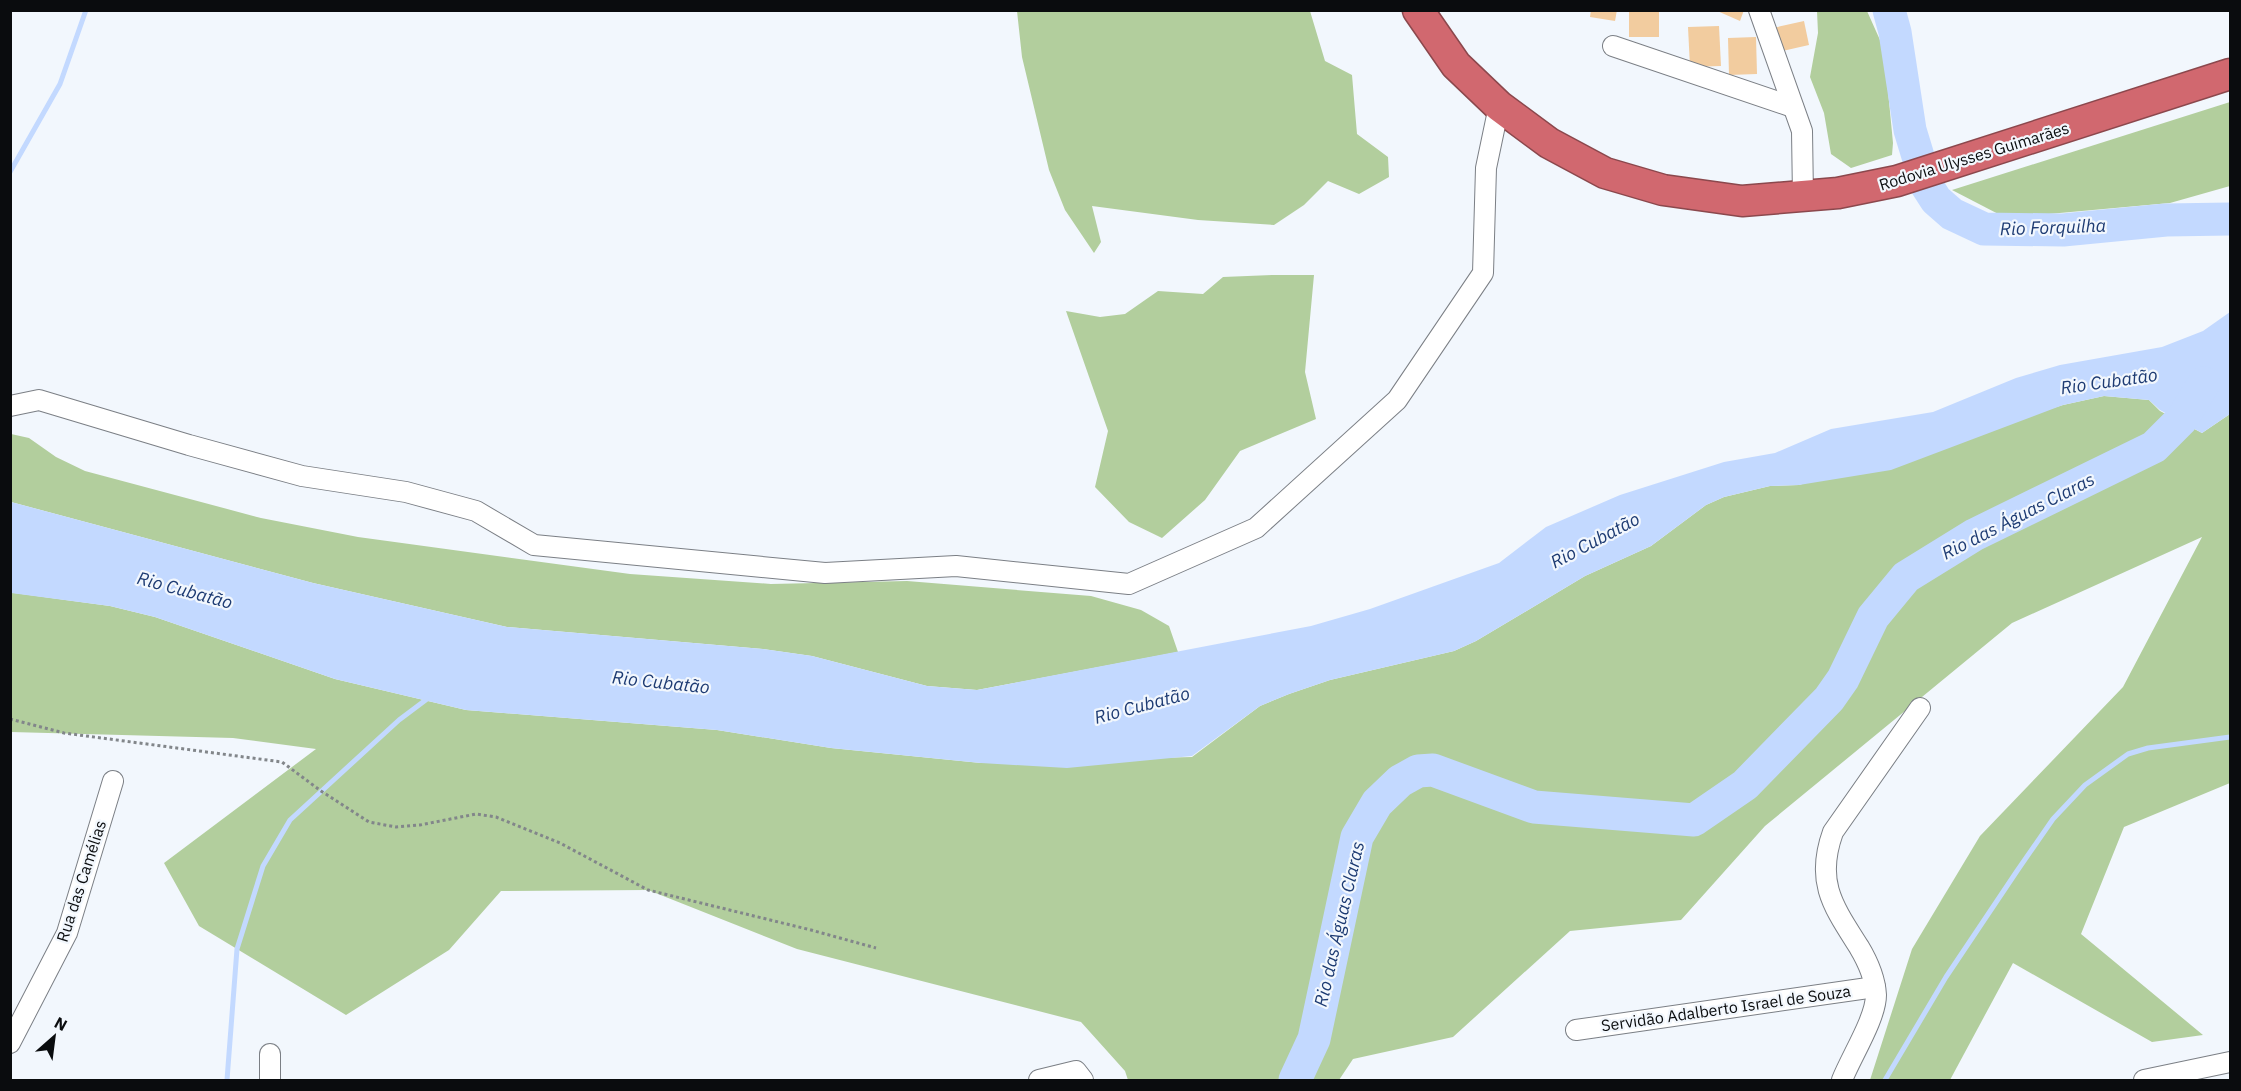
<svg xmlns="http://www.w3.org/2000/svg" width="2241" height="1091" font-family="'IBM Plex Sans',sans-serif">
<rect width="100%" height="100%" fill="#f2f7fd"/>
<g fill="#b2ce9d">
<polygon points="1017,11 1310,11 1325,61 1352,75 1357,134 1388,157 1389,177 1359,194 1328,181 1304,205 1274,225 1198,220 1092,206 1101,242 1094,253 1065,210 1049,170 1022,57"/>
<polygon points="1817,11 1867,11 1884,49 1893,143 1892,155 1851,168 1831,154 1824,113 1810,77 1818,33"/>
<polygon points="2230,102 2230,186 2170,203 2006,218 1952,190"/>
<polygon points="1273,275 1314,275 1305,372 1316,419 1240,451 1205,500 1162,538 1129,522 1095,487 1108,431 1066,311 1100,317 1125,314 1158,291 1203,294 1223,277"/>
<polygon points="2104,396 2149,400 2160,411 2202,433 2230,414 2230,783 2124,827 2081,934 2203,1035 2152,1042 2013,963 1950,1080 1870,1080 1912,949 1980,836 2123,687 2202,537 2012,623 1765,826 1681,920 1570,931 1453,1037 1353,1059 1339,1080 1128,1080 1125,1071 1081,1022 797,949 648,890 501,891 449,950 346,1015 199,926 164,863 316,749 233,738 11,732 10,593 14,593 110,606 155,617 335,679 466,710 717,730 831,748 981,763 1192,757 1260,706 1289,694 1330,680 1454,651 1476,641 1585,576 1651,546 1706,505 1724,497 1770,486 1799,485 2063,405"/>
<polygon points="11,434 29,438 56,457 85,471 261,518 358,537 630,574 771,584 907,581 1091,596 1141,610 1169,626 1178,652 977,690 927,686 812,656 763,649 507,627 313,583 11,502"/>
</g>
<polygon fill="#c3d9ff" points="2230,312 2230,414 2202,433 2160,410 2149,400 2104,396 2063,405 1891,470 1799,485 1770,486 1724,497 1706,505 1651,546 1585,576 1476,641 1454,651 1330,680 1289,694 1260,706 1192,756 1067,768 981,763 831,748 717,730 466,710 335,679 155,617 110,606 11,593 11,502 313,583 507,627 763,649 812,656 927,686 977,690 1311,626 1370,609 1499,563 1546,527 1620,495 1724,462 1775,453 1831,429 1933,412 2016,378 2060,365 2162,347 2203,331"/>
<g fill="none" stroke-linecap="round" stroke-linejoin="round">
<g stroke="#c3d9ff" stroke-width="5">
<polyline points="10,172 60,84 86,10"/>
<polyline points="227,1080 237,949 263,866 290,820 399,720 431,696"/>
<polyline points="1885,1080 1946,977 2017,871 2053,819 2085,785 2128,754 2148,748 2230,737"/>
</g>
<g stroke="#c3d9ff" stroke-width="33">
<polyline points="1889,10 1895,32 1910,130 1927,186 1936,200 1952,214 1984,229 2063,230 2166,220 2230,219"/>
<polyline points="1295,1080 1314,1039 1357,837 1377,803 1400,781 1418,771 1433,770 1534,807 1694,820 1745,785 1829,699 1843,679 1873,617 1906,577 1974,535 2154,447 2182,419 2204,383"/>
</g>
</g>
<g fill="#f2cc9f">
<polygon points="1591,10 1617,10 1615,21 1590,17"/>
<rect x="1629" y="10" width="30" height="27"/>
<polygon points="1715,10 1744,10 1740,21"/>
<polygon points="1804,21 1809,45 1778,52 1773,28"/>
<polygon points="1719,26 1721,66 1690,67 1688,27"/>
<polygon points="1756,37 1757,74 1729,75 1728,38"/>
</g>
<g fill="none" stroke-linecap="round" stroke-linejoin="round">
<g stroke="#7b7f85" stroke-width="22">
<g id="minor">
<polyline points="1759,10 1802,131 1803,197"/>
<polyline points="1613,46 1793,107"/>
<polyline points="10,406 39,400 189,445 302,476 406,492 476,511 534,545 825,573 956,566 1129,584 1256,528 1397,400 1483,273 1486,168 1499,106"/>
<polyline points="1576,1030 1875,987"/>
<polyline points="10,1043 67,933 113,781"/>
<polyline points="270,1080 270,1054"/>
<polyline points="1039,1080 1076,1071 1083,1080"/>
<path d="M1842,1080c9,-23 34,-62 34,-85 -1,-18 -8,-33 -17,-48 -26,-41 -44,-65 -26,-115l87,-124"/>
<polyline points="2144,1080 2230,1062"/>
</g>
</g>
<g stroke="#8b484d" stroke-width="33">
<polyline id="highway" points="1418,10 1456,65 1499,106 1549,143 1605,173 1663,190 1742,201 1838,193 1897,181 2230,74"/>
</g>
<polyline stroke="#82868a" stroke-width="3" stroke-dasharray="3 3" stroke-linecap="butt" points="10,719 64,733 282,762 321,791 369,822 396,827 420,825 476,814 496,817 560,843 648,890 811,930 876,948"/>
<use href="#minor" stroke="#fff" stroke-width="20"/>
<use href="#highway" stroke="#d1686f" stroke-width="30"/>
</g>
<g text-anchor="middle" dominant-baseline="central" stroke-width="4.5" stroke-linejoin="round" paint-order="stroke">
<g font-size="16" fill="#0a0c0e" stroke="#f2f7fd">
<text transform="translate(1974 156) rotate(-17)">Rodovia Ulysses Guimarães</text>
<text transform="translate(81 881) rotate(-72)">Rua das Camélias</text>
<text transform="translate(1726 1008) rotate(-8)">Servidão Adalberto Israel de Souza</text>
</g>
<g font-size="18" font-style="italic" fill="#1d3b73" stroke="#f2f7fd">
<text transform="translate(2053 227) rotate(-2)">Rio Forquilha</text>
<text transform="translate(2109 381) rotate(-8)">Rio Cubatão</text>
<text transform="translate(2018 516) rotate(-27)">Rio das Águas Claras</text>
<text transform="translate(1595 540) rotate(-28)">Rio Cubatão</text>
<text transform="translate(185 590) rotate(15)">Rio Cubatão</text>
<text transform="translate(661 682) rotate(6)">Rio Cubatão</text>
<text transform="translate(1142 705) rotate(-15)">Rio Cubatão</text>
<text transform="translate(1339 924) rotate(-77)">Rio das Águas Claras</text>
</g>
</g>
<rect width="2241" height="1091" fill="none" stroke="#0a0c0e" stroke-width="24"/>
<g transform="translate(54 1037) rotate(28)" stroke="#f2f7fd" stroke-width="4.5" paint-order="stroke">
<path d="M0-4.5L10 22L0 15L-10 22Z" fill="#0a0c0e"/>
<text y="-9" font-size="16" font-weight="bold" text-anchor="middle" fill="#0a0c0e">N</text>
</g>
</svg>
